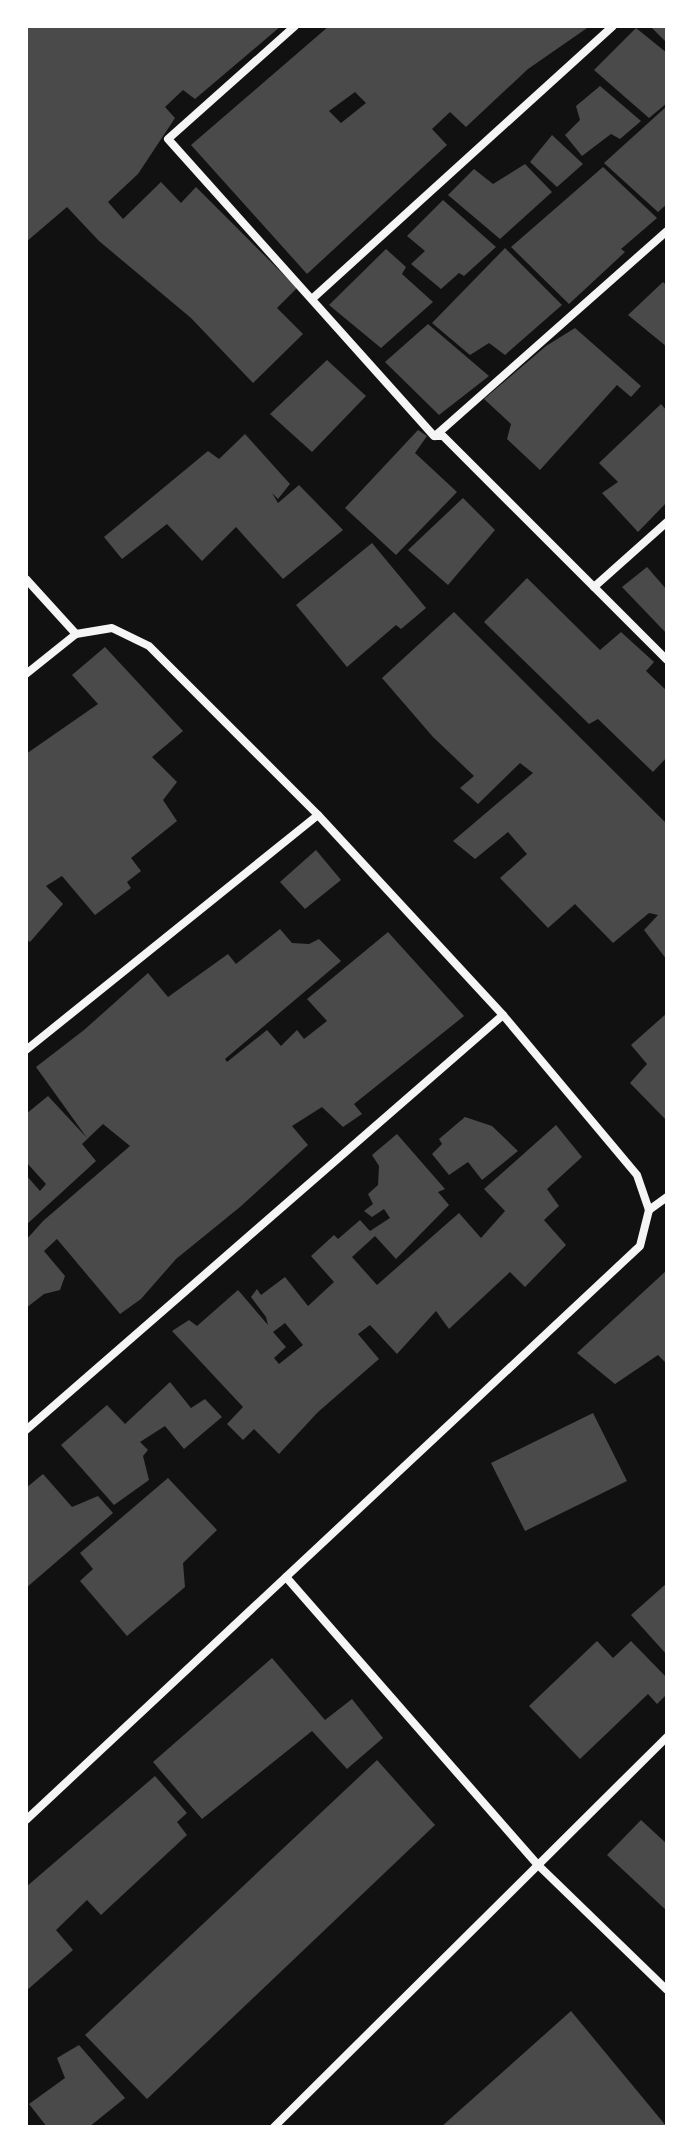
<svg xmlns="http://www.w3.org/2000/svg" width="693" height="2153" font-family="'Fira Sans',sans-serif">
<rect width="100%" height="100%" fill="#111"/>
<g fill="#4a4a4a" fill-rule="evenodd">
<polygon points="26,26 281,26 195,99 183,90 165,107 175,118 138,174 108,202 123,219 161,182 181,203 196,187 297,288 277,308 303,334 253,383 191,318 99,241 67,207 26,242"/>
<path d="M329,26h261l-62,43 -62,58 -16,-15 -18,17 15,16 -140,129 -116,-129zM355,92l11,11 -25,20 -12,-12z"/>
<polygon points="650,26 667,26 667,43"/>
<polygon points="636,28 667,53 667,103 649,118 594,70"/>
<polygon points="600,86 641,121 620,139 611,134 582,156 565,135 580,120 576,106"/>
<polygon points="667,106 667,204 658,212 604,163"/>
<polygon points="552,135 583,164 557,187 530,162"/>
<polygon points="525,164 552,192 500,239 448,195 474,169 493,184"/>
<polygon points="603,167 657,218 621,249 625,252 569,304 511,247"/>
<polygon points="443,200 496,247 464,276 459,273 441,289 411,264 425,251 407,236"/>
<polygon points="505,248 562,305 505,355 489,343 470,355 432,323"/>
<polygon points="386,249 406,267 402,274 433,302 381,348 329,305"/>
<polygon points="663,282 667,286 667,347 628,315"/>
<polygon points="428,324 489,376 439,415 385,362"/>
<polygon points="575,328 641,386 631,397 617,385 540,470 507,439 511,424 484,399 546,346"/>
<polygon points="327,360 366,396 312,452 270,414"/>
<polygon points="661,404 667,411 667,502 638,532 602,493 618,482 599,463"/>
<polygon points="418,430 427,436 415,453 457,492 396,555 345,508"/>
<polygon points="245,434 290,484 278,499 272,493 278,503 299,485 343,530 283,579 236,527 202,561 167,524 122,559 104,537 208,451 219,459"/>
<polygon points="463,498 495,530 448,585 408,550"/>
<polygon points="372,543 426,608 401,629 396,625 347,667 296,605"/>
<polygon points="647,567 667,590 667,634 622,587"/>
<polygon points="527,578 600,650 621,632 654,662 646,671 667,691 667,757 653,772 598,719 589,724 484,622"/>
<polygon points="454,612 667,824 667,960 644,930 658,915 649,913 613,943 575,904 548,928 500,878 527,854 508,832 475,859 453,841 533,773 520,763 478,804 460,788 474,776 433,737 382,678"/>
<polygon points="105,647 183,731 152,757 177,782 163,800 177,821 131,858 141,871 127,882 131,888 95,915 62,876 46,886 63,904 30,942 26,939 26,754 98,704 72,675"/>
<polygon points="316,850 341,880 305,909 280,882"/>
<polygon points="280,929 292,943 309,944 319,939 341,961 225,1059 227,1062 267,1030 281,1046 297,1030 304,1039 327,1021 307,999 388,932 464,1016 354,1104 362,1114 343,1127 322,1107 292,1126 308,1145 240,1207 176,1259 141,1299 120,1314 57,1239 44,1251 65,1276 60,1290 44,1294 26,1308 26,1240 43,1221 130,1146 103,1124 82,1144 96,1161 26,1225 26,1175 40,1191 46,1184 26,1162 26,1114 48,1096 87,1138 36,1067 84,1030 148,973 168,997 228,954 236,964"/>
<polygon points="667,1013 667,1121 630,1083 647,1064 631,1045"/>
<polygon points="465,1117 492,1126 518,1151 482,1180 468,1162 449,1175 432,1154 442,1144 439,1139"/>
<path d="M556,1125l26,32 -35,32 12,17 -15,14 22,25 -41,42 -15,-15 -61,57 -13,-18 -39,43 -27,-29 -12,9 21,25 -61,53 -39,42 -25,-25 -11,11 -16,-16 16,-17 -71,-76 17,-11 8,6 41,-36 30,35 -2,-8 -15,-20 6,-8 4,6 24,-18 23,29 26,-24 -23,-26 23,-21 4,4 22,-19 10,11 20,-13 -6,-9 -12,8 -8,-6 9,-7 -5,-10 10,-9 1,-19 -7,-11 25,-21 48,55 -7,3 11,13 -53,54 -21,-23 -23,21 25,28 82,-72 22,25 24,-27 -21,-22zM285,1323l18,22 -24,19 -5,-6 12,-11 -13,-15z"/>
<polygon points="667,1270 667,1364 658,1355 615,1384 577,1353"/>
<polygon points="170,1382 191,1408 205,1399 222,1417 184,1449 165,1426 140,1442 148,1450 143,1456 149,1480 114,1505 61,1445 107,1405 125,1424"/>
<polygon points="593,1413 627,1481 525,1531 491,1463"/>
<polygon points="43,1474 72,1507 98,1496 113,1513 26,1588 26,1488"/>
<polygon points="168,1478 217,1530 183,1563 185,1587 127,1636 80,1581 93,1569 80,1553"/>
<polygon points="667,1583 667,1655 631,1615"/>
<polygon points="597,1641 613,1658 631,1641 667,1678 667,1694 657,1704 648,1694 580,1759 529,1706"/>
<polygon points="272,1658 325,1720 352,1699 383,1738 347,1769 312,1731 202,1819 153,1762"/>
<polygon points="377,1760 435,1825 147,2099 85,2035"/>
<polygon points="155,1776 187,1813 177,1822 187,1835 101,1915 87,1900 56,1930 73,1950 26,1991 26,1887"/>
<polygon points="641,1820 667,1844 667,1911 607,1855"/>
<polygon points="571,2011 667,2127 441,2127"/>
<polygon points="79,2045 125,2098 89,2127 47,2127 29,2104 65,2078 57,2058"/>
</g>
<g fill="none" stroke-linecap="round" stroke-linejoin="round">
<g stroke="#f5f5f5" stroke-width="8">
<polyline points="295,26 168,139 434,436 443,436 667,660"/>
<polyline points="312,299 613,26"/>
<polyline points="435,436 667,231"/>
<polyline points="26,579 76,634"/>
<polyline points="594,587 667,522"/>
<polyline points="26,674 76,634 112,628 149,646 318,815 503,1015 637,1175 649,1210 640,1246 26,1820"/>
<polyline points="26,1050 318,815"/>
<polyline points="649,1210 667,1197"/>
<polyline points="26,1430 503,1015"/>
<polyline points="286,1577 537,1864 667,1990"/>
<polyline points="274,2127 667,1737"/>
</g>
</g>
<rect width="693" height="2153" fill="none" stroke="#ffffff" stroke-width="56"/>
</svg>
